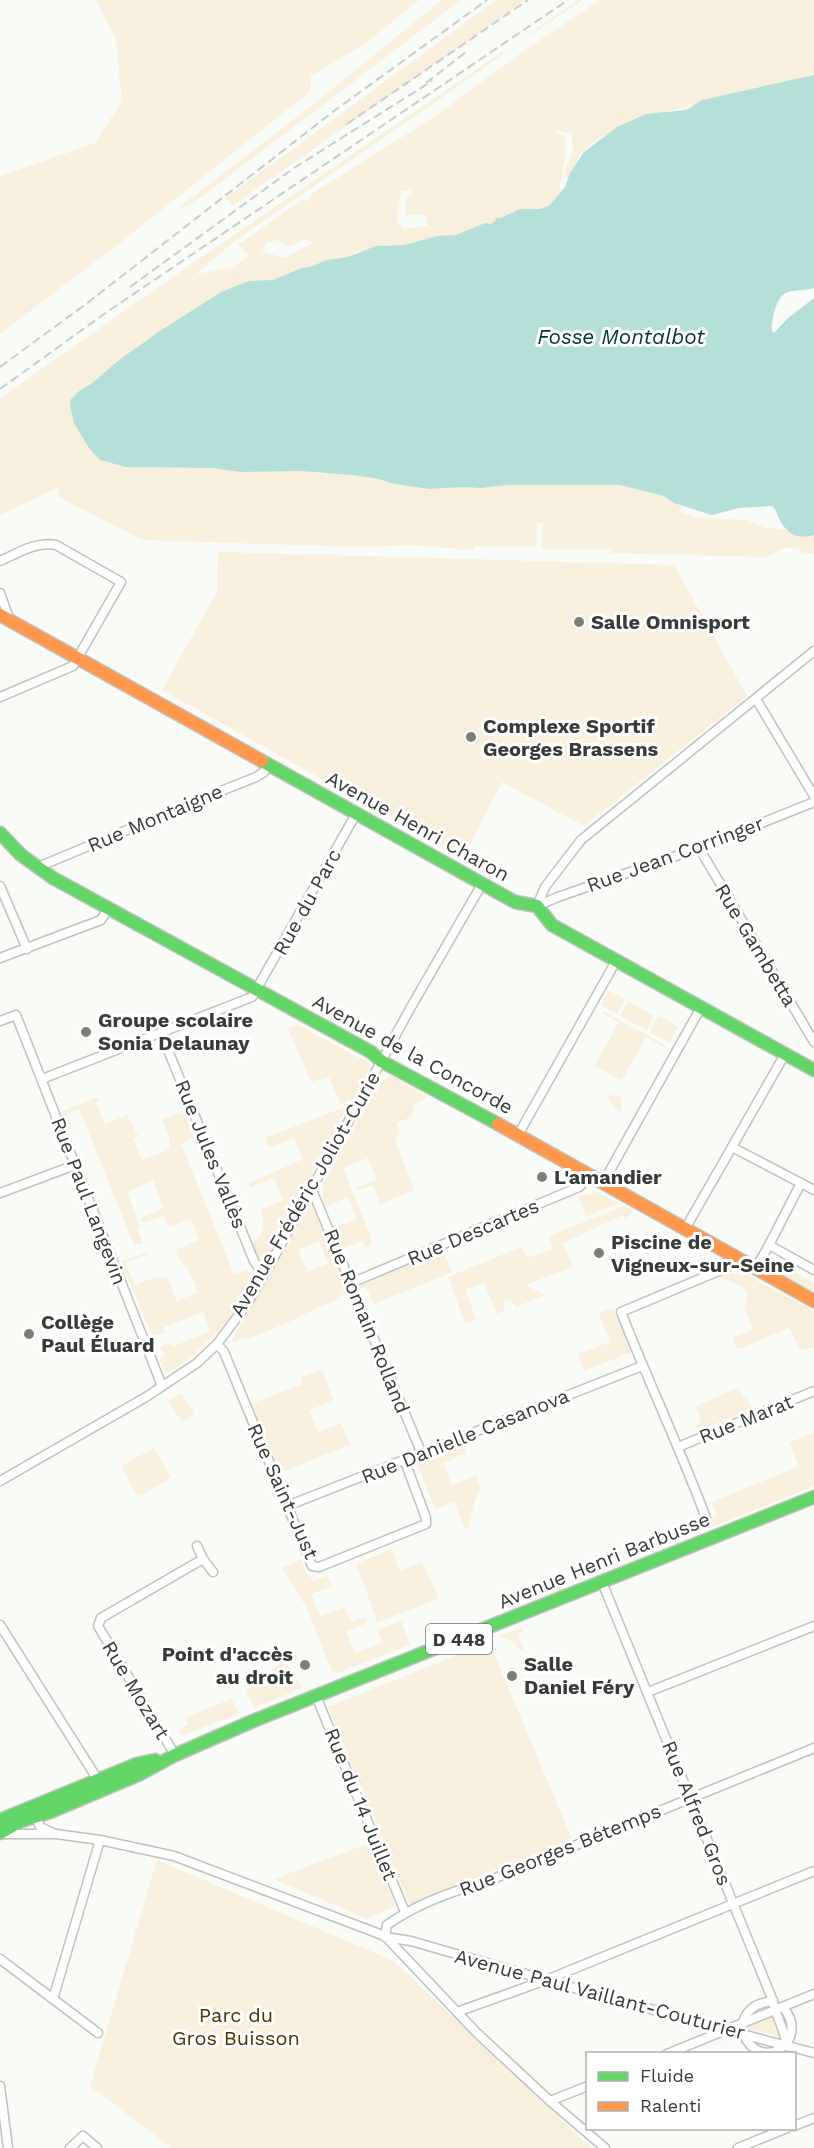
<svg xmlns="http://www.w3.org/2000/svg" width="814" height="2148" font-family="'Work Sans',sans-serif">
<rect width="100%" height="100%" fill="#f8fbf6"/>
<g fill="#f9efdd" fill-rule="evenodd">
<polygon points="96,0 419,0 363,45 311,76 311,91 125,239 0,334 0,176 95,143 122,101 116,39"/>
<polygon points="442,0 461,0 192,204 177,209 315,103"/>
<polygon points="496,0 526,0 232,206 226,198"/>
<polygon points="578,0 583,0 533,33 529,34"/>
<path d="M600,0h214v74l-161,41 -52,22 -20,15 -13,26 -5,-2 10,-26 -2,-16 -20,-5 15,9 -1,21 -6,29 10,24 -137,31 -1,-5 -26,7h-17l-33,7 -7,5 -22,3 -13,6h-5l-35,14 -24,1 -28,11 -82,53 -48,39 -12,7 -8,8 55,68 85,1 30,4 60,-1 51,4 27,4 15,5 35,5 35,-2 16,1 30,-3h110l44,11 17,10 -1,6 18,6 49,2 18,8 20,1c6,6 20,9 29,6v19l-11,-1 -6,-6 -13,1 -18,9 -155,-4v-4h-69l1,-25 -6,-2 -1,25 -62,-1v4l-63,-5 -52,2 -217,-7 -83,-43 -2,-9 -57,27v-117l190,-133 312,-213 2,2 -269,187 -39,33 36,-6 17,-13 -11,-10 65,-46 4,3 6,-9 121,-76 91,-67zM409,190l4,2c-8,5 -8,14 -8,23h20l3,11 -25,3 -6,-8 4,-30zM303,239l10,4 -29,15 -22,-7 5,-9 10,-2 13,7z"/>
<polygon points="218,552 674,565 747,696 584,826 502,782 463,858 162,690 217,592"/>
<polygon points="609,991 625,999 617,1014 601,1005"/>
<polygon points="628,1001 654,1016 647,1030 620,1016"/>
<polygon points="603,1011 665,1045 664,1047 646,1037 622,1080 594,1066 619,1022 601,1012"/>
<polygon points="658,1015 678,1027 670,1043 650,1032"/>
<polygon points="298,1025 367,1062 370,1066 369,1071 353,1101 349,1099 341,1105 329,1077 311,1082 288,1028"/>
<polygon points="390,1075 428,1097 414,1105 413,1116 397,1123 400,1133 395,1139 414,1190 380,1204 373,1185 357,1191 356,1188 377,1179 368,1158 343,1168 371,1237 371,1246 365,1248 362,1241 343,1248 335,1228 357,1219 348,1197 326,1207 323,1196 323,1184 375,1090"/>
<polygon points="606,1095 621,1096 621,1115"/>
<path d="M97,1097l2,4 -3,2 9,21 22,-9 11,21 -5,3 9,21 28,-11 -1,-12 -7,-17 21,-8 11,26 -13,6 53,130 14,-4c14,27 -59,92 -81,104l-8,-14 6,-5 -5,-8 10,-4 2,4 38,-16 -7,-19 -39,15 2,5 -13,5 -32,-75 26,-10 1,2 -22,9 9,22 21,-8 12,1 9,23 21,-9 -9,-22 -7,-7 -6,-13 23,-10 -8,-21 -22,8 -6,-11 -20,7 -2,-4 2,-2 21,-9 -11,-28 -26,12 13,35 -3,2 6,14 -9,2 -55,-136 -13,5 4,10 -5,2 -4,-14z"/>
<path d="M345,1107l2,1 -83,154 -5,-3 -7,-14c13,-16 14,-16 8,-35l23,-10 -9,-22 -24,10 -1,-5 54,-24 -9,-21 -22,9 -5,-2 -2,-7z"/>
<polygon points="596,1192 619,1203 586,1217 578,1196"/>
<polygon points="624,1206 633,1210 626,1219 623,1215 563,1243 573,1267 525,1285 545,1295 516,1307 510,1299 503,1302 505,1310 497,1314 484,1283 466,1290 476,1320 465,1323 448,1277 522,1247 527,1258 553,1249 549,1236"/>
<path d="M309,1208l5,1 25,60 3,1 -1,5 8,17 -10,5v2c-35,13 -70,37 -108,43zM319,1241l9,22 -21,9 -9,-22z"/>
<polygon points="443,1251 452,1272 374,1304 366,1287 358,1289 357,1286 360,1282"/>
<polygon points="774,1260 814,1283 814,1292 812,1293 769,1269"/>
<polygon points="731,1273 747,1275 814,1311 814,1347 801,1351 789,1328 739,1349 736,1348 732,1338 753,1329 744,1307 748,1294 743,1287 719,1277"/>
<polygon points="613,1308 632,1352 584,1371 578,1354 610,1342 599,1313"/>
<polygon points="322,1369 333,1400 309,1411 318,1432 341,1423 350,1445 279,1473 251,1404 302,1384 300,1378"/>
<polygon points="737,1388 754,1409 703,1429 703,1432 698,1431 695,1426 701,1422 696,1406"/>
<polygon points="181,1393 194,1414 182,1422 168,1401"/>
<polygon points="814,1432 814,1486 712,1527 709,1519 717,1516 712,1502 799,1466 789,1443"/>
<polygon points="453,1444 464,1446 465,1454 443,1463 452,1485 476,1476 481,1488 475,1500 468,1530 464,1527 454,1502 435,1509 415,1460"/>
<polygon points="154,1448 171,1478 138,1497 121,1466"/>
<polygon points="392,1549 400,1571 422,1562 438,1595 438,1599 376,1623 375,1614 356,1564"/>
<polygon points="301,1560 307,1575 309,1575 313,1581 327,1576 332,1586 311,1594 320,1616 345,1607 351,1622 365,1617 367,1623 346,1632 355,1653 382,1643 378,1630 401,1621 410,1645 337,1673 331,1670 307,1608 282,1568"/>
<polygon points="521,1628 523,1632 518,1634 524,1651 520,1650 511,1640 500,1636"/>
<polygon points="489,1642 572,1839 410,1905 328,1707"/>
<polygon points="284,1659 303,1688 255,1707 246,1692"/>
<polygon points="231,1699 240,1713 182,1736 179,1731 188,1724 185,1718"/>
<polygon points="370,1843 395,1906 367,1919 274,1879"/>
<polygon points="157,1860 394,1961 591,2148 172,2148 90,2086"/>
<polygon points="771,2016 780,2037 743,2027"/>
</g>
<path fill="#b5dfd9" d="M814,75v213c-23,6 -32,-4 -40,25 -1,6 -3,12 -2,18l2,2 13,-14 27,-21v237c-17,5 -28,-1 -35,-17 -3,-5 -2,-8 -7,-12l-33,2 -27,7 -38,-12 -10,-7 -44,-11h-110l-30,3 -16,-1 -35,2 -35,-5 -15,-5 -27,-4 -51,-4 -60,1 -30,-4 -85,-1 -26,-7 -11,-12 -15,-25 -4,-18 1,-6 8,-8 12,-7 28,-24 38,-27 64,-41 28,-11 24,-1 29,-12 11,-2 13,-6 22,-3 28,-11 29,-1 32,-9 19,-1 29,-12 6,1 5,-3 -1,-3h6l19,-9h21l9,-4 15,-18 5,-14 14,-21 33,-25 29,-13 40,-4 16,-10z"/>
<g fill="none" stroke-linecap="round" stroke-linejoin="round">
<g stroke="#c0c2be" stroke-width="11">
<g id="street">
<path d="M0,561c18,-8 36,-20 56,-16l65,37 -48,84 -73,31"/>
<polyline points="0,593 10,621"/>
<polyline points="756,699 814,796"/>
<polyline points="699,848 814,1042"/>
<polyline points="38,867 211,795 256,777 264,772 268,766"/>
<polyline points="0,886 27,949"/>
<polyline points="537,906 545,887 581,840 814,651"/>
<polyline points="537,906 558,897 699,848 814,802"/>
<polyline points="0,958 101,920 109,907"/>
<polyline points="0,1021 16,1015 162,1386"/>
<polyline points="161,1033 254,1261 258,1267 265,1272"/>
<polyline points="785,1054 732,1147 814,1190"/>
<polyline points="42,1079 252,997 356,814"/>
<polyline points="518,1135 616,961"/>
<polyline points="603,1183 700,1009"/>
<polyline points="312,1190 421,1452"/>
<polyline points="0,1193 75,1165"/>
<polyline points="685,1229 732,1147"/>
<polyline points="769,1245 801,1183"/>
<polyline points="756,1268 769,1245 814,1270"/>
<polyline points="351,1283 579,1187 591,1175"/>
<polyline points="217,1344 224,1352 312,1566 319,1567 426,1524 426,1518 404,1459"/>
<polyline points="678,1447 814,1391"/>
<polyline points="0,1481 146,1397 197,1363 217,1344 247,1304 278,1250 411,1007 482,884"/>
<polyline points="287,1506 642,1366"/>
<path d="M706,1518c-26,-70 -58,-137 -85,-206l112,-47 7,-6"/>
<polyline points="197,1546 203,1559 213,1572"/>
<path d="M602,1582l171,419c2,15 13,29 13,45"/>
<polyline points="0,1625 98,1780"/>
<polyline points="648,1692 814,1626"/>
<polyline points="316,1696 405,1912"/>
<polyline points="175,1755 98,1626 101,1618 203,1559"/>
<polyline points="36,1817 40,1827 53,1833"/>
<polyline points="3,1834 56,1834 100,1840 174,1856 385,1936 477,2033 550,2101 605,2148"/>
<path d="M385,1936l2,-11c28,-20 62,-33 96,-42l331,-135"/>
<path d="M385,1937l26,4c134,39 268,77 403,112"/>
<polyline points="0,1959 98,2033"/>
<polyline points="53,1999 100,1840"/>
<polyline points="457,2012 546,1980 814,1871"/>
<path d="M743,2022c5,-15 15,-19 30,-21"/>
<path d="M743,2033c17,42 69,9 40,-26"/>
<polyline points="667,2054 814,1994"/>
<polyline points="0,2086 8,2148"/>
<polyline points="550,2101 588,2086"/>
<polyline points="794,2126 814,2118"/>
<polyline points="70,2148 83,2136 97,2148"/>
<polyline points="738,2148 787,2128"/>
</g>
</g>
<g stroke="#c0c2be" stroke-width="15">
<g id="fast">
<polyline points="262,761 515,902 537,906 552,925 814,1070"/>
<polyline points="0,833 21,855 53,878 371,1052 381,1061 498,1124"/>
<polyline points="0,1820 137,1764 155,1760"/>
<polyline points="0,1833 21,1821 50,1812 140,1774 175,1755 253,1721 814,1497"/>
</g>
</g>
<g stroke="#c0c2be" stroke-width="15">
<g id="slow">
<polyline points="0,615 262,761"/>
<polyline points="498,1124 814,1301"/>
</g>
</g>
<use href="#street" stroke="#fefefe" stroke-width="8"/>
<use href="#fast" stroke="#63d668" stroke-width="12"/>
<use href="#slow" stroke="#ff974d" stroke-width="12"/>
<g stroke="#cbcccb" stroke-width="2" stroke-dasharray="9 4.5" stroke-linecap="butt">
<polyline points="426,83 466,52"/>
<polyline points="347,124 528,0"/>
<polyline points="130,287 294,168 432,81"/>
<polyline points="0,367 86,304 334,111 487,0"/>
<polyline points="0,389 107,312 568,0"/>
</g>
</g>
<g fill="#7c7e7a" stroke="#fff" stroke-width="2">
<circle cx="579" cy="622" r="6"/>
<circle cx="471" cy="737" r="6"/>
<circle cx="86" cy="1032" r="6"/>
<circle cx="542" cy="1177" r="6"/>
<circle cx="599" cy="1253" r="6"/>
<circle cx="29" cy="1334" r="6"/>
<circle cx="305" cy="1665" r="6"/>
<circle cx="512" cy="1676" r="6"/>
</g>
<g text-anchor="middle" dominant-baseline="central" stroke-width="6" stroke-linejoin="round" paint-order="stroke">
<rect fill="#fff" stroke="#747674" stroke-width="1.5" x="426" y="1624" width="66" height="30" rx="4.5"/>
<g font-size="18" font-weight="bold" fill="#393b38">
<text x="459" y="1639">D 448</text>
</g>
<g font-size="20" font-weight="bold" fill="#393b38" stroke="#fff" text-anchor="start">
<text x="591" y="622">Salle Omnisport</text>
<text x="483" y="726">Complexe Sportif<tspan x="483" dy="23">Georges Brassens</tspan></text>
<text x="98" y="1020">Groupe scolaire<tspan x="98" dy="23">Sonia Delaunay</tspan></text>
<text x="554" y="1177">L'amandier</text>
<text x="611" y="1242">Piscine de<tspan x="611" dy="23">Vigneux-sur-Seine</tspan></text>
<text x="41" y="1322">Collège<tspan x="41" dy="23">Paul Éluard</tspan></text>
<text x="293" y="1654" text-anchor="end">Point d'accès<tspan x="293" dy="23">au droit</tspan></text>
<text x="524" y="1664">Salle<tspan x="524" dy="23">Daniel Féry</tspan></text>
</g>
<g font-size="20" fill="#393b38" stroke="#fff">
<text transform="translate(155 818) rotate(-23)">Rue Montaigne</text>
<text transform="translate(418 826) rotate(29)">Avenue Henri Charon</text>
<text transform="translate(675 854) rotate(-20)">Rue Jean Corringer</text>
<text transform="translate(307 902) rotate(-61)">Rue du Parc</text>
<text transform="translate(756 945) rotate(59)">Rue Gambetta</text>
<text transform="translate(413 1054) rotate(29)">Avenue de la Concorde</text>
<text transform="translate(211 1154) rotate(68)">Rue Jules Vallès</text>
<text transform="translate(305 1194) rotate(-60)">Avenue Frédéric Joliot-Curie</text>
<text transform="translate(89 1201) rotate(69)">Rue Paul Langevin</text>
<text transform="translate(473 1232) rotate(-23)">Rue Descartes</text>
<text transform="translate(367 1321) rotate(68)">Rue Romain Rolland</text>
<text transform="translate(746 1419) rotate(-22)">Rue Marat</text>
<text transform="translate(465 1436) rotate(-22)">Rue Danielle Casanova</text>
<text transform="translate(283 1491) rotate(66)">Rue Saint-Just</text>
<text transform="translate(604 1560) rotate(-22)">Avenue Henri Barbusse</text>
<text transform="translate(136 1690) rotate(59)">Rue Mozart</text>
<text transform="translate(361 1804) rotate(68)">Rue du 14 Juillet</text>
<text transform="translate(697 1813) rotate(68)">Rue Alfred Gros</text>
<text transform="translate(560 1850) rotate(-22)">Rue Georges Bétemps</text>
<text transform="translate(600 1994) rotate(15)">Avenue Paul Vaillant-Couturier</text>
</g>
<g font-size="20" fill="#4c3100" stroke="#fff">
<text x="236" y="2015">Parc du<tspan x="236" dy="23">Gros Buisson</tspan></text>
</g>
<g font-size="21" font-style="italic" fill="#003734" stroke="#fff">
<text x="621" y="336">Fosse Montalbot</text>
</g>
</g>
<rect x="586" y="2052" width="210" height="78" fill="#ffffff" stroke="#b0b1af" stroke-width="1.5"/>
<rect x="598" y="2072" width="30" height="9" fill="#63d668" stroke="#b0b1af" stroke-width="1.5"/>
<text x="640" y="2082" font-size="18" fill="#393b38">Fluide</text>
<rect x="598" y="2102" width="30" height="9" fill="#ff974d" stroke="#b0b1af" stroke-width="1.5"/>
<text x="640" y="2112" font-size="18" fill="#393b38">Ralenti</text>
</svg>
